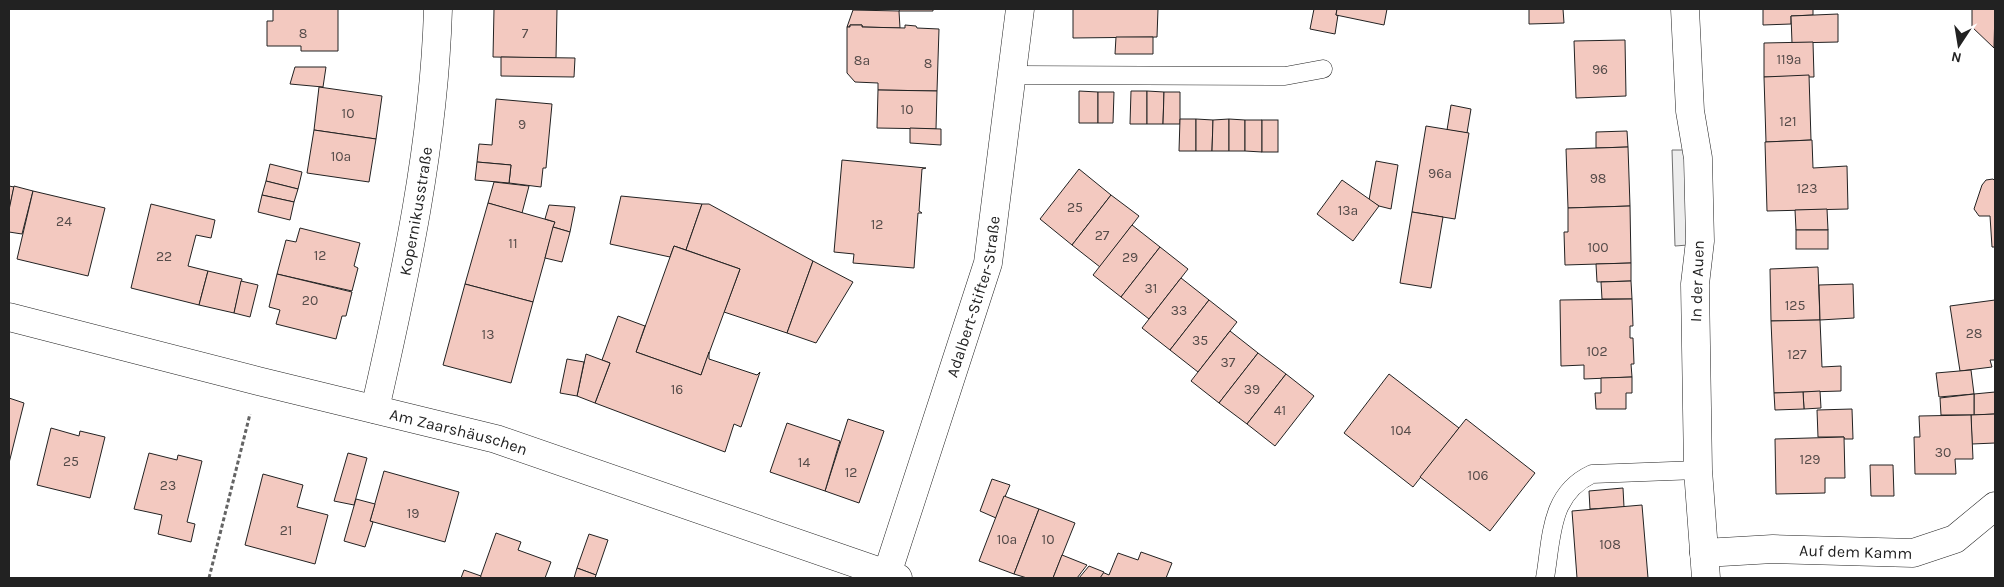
<svg xmlns="http://www.w3.org/2000/svg" width="2004" height="587" font-family="Karla,sans-serif">
<rect width="100%" height="100%" fill="#fff"/>
<polygon fill="#ededed" stroke="#6f6f6f" points="1672,150 1685,150 1688,245 1675,246"/>
<g fill="#f3c9c0" stroke="#222">
<polygon points="273,9 354,9 338,9 338,51 301,51 301,46 267,46 267,21 273,21"/>
<polygon points="494,9 557,9 556,58 493,57"/>
<polygon points="900,9 933,9 933,11 899,11"/>
<polygon points="1073,9 1158,9 1157,37 1073,38"/>
<polygon points="1314,9 1337,9 1336,15 1338,15 1335,34 1310,29"/>
<polygon points="1337,9 1387,9 1384,25 1336,15"/>
<polygon points="1529,9 1563,9 1564,23 1529,24"/>
<polygon points="1763,9 1813,9 1813,15 1791,16 1791,24 1763,25"/>
<polygon points="1972,9 1995,9 1994,48 1972,27"/>
<polygon points="853,10 899,11 900,28 862,27 862,25 850,25 850,27 847,27"/>
<polygon points="1838,14 1838,42 1792,43 1791,16"/>
<polygon points="850,25 862,25 862,27 905,28 905,25 916,26 917,28 939,29 937,91 878,90 878,83 855,82 847,73 847,27 850,27"/>
<polygon points="1116,37 1153,37 1153,54 1115,54"/>
<polygon points="1625,40 1626,96 1576,98 1574,41"/>
<polygon points="1813,42 1814,77 1764,77 1764,43"/>
<polygon points="501,57 575,58 574,77 501,76"/>
<polygon points="295,67 326,67 323,87 290,84"/>
<polygon points="1809,75 1811,140 1766,142 1764,77"/>
<polygon points="319,87 382,96 376,139 314,130"/>
<polygon points="878,90 937,91 936,129 877,128"/>
<polygon points="1079,91 1098,92 1098,123 1079,123"/>
<polygon points="1131,91 1147,91 1147,124 1130,124"/>
<polygon points="1147,91 1164,92 1163,124 1147,124"/>
<polygon points="1098,92 1114,92 1113,123 1098,123"/>
<polygon points="1164,92 1180,92 1180,124 1163,124"/>
<polygon points="496,99 552,104 546,168 543,168 541,187 509,183 511,165 477,162 479,144 492,145"/>
<polygon points="1451,105 1471,109 1467,133 1447,130"/>
<polygon points="1180,119 1196,119 1196,151 1179,151"/>
<polygon points="1196,119 1213,120 1212,151 1196,151"/>
<polygon points="1229,119 1229,151 1212,151 1213,120"/>
<polygon points="1229,119 1245,120 1245,151 1229,151"/>
<polygon points="1245,120 1262,120 1262,152 1245,151"/>
<rect x="1262" y="120" width="16" height="32"/>
<polygon points="1426,126 1469,133 1455,219 1412,212"/>
<polygon points="910,128 941,129 941,145 910,143"/>
<polygon points="314,130 376,139 369,182 307,173"/>
<polygon points="1627,131 1628,147 1596,148 1596,132"/>
<polygon points="1812,140 1813,168 1847,166 1848,209 1767,211 1765,142"/>
<polygon points="1628,147 1630,206 1568,208 1566,149"/>
<polygon points="842,160 926,168 922,169 919,211 922,213 918,213 914,268 853,263 854,254 834,252"/>
<polygon points="1376,161 1398,165 1391,209 1379,206 1369,200"/>
<polygon points="477,162 511,165 509,183 475,180"/>
<polygon points="270,164 302,172 298,189 266,181"/>
<polygon points="1079,169 1111,195 1072,245 1040,219"/>
<polygon points="1993,179 1995,181 1995,247 1992,247 1990,216 1979,216 1974,209 1982,185 1986,180"/>
<polygon points="1342,180 1379,206 1353,241 1317,214"/>
<polygon points="266,181 298,189 294,202 262,195"/>
<polygon points="494,182 529,186 522,213 488,203"/>
<polygon points="9,186 14,187 9,210"/>
<polygon points="14,186 33,191 22,234 9,232 9,210"/>
<polygon points="33,191 105,208 88,276 17,259"/>
<polygon points="262,195 294,202 290,220 258,212"/>
<polygon points="1111,195 1139,216 1100,267 1072,245"/>
<polygon points="621,196 702,204 686,250 674,246 670,257 610,244"/>
<polygon points="488,203 555,222 533,302 465,284"/>
<polygon points="151,204 215,220 211,238 196,235 188,266 208,271 199,305 131,288"/>
<polygon points="702,204 709,204 813,261 787,333 724,312 740,269 686,250"/>
<polygon points="549,205 575,207 570,232 553,227 555,222 545,219"/>
<polygon points="1630,206 1631,263 1565,265 1564,232 1568,232 1568,208"/>
<polygon points="1827,209 1828,230 1796,230 1795,210"/>
<polygon points="1412,212 1443,217 1431,288 1400,283"/>
<polygon points="1132,225 1160,247 1121,297 1093,275"/>
<polygon points="553,227 570,232 562,262 545,258"/>
<polygon points="300,228 360,243 354,266 358,268 352,291 277,274 286,240 296,242"/>
<rect x="1796" y="230" width="32" height="19"/>
<polygon points="674,246 740,269 701,375 636,352"/>
<polygon points="1160,247 1188,269 1149,319 1121,297"/>
<polygon points="813,261 853,282 816,343 787,333"/>
<polygon points="1631,263 1631,281 1597,282 1596,264"/>
<polygon points="1818,267 1820,320 1771,321 1770,269"/>
<polygon points="208,271 242,279 234,313 199,305"/>
<polygon points="277,274 352,292 346,316 342,316 336,339 276,324 280,310 269,307"/>
<polygon points="1181,278 1209,300 1170,350 1142,328"/>
<polygon points="241,281 258,285 250,317 234,313"/>
<polygon points="1631,281 1632,299 1602,299 1601,282"/>
<polygon points="465,284 533,302 511,383 443,365"/>
<polygon points="1853,284 1854,318 1820,320 1819,285"/>
<polygon points="1632,299 1633,326 1630,326 1630,338 1633,338 1634,364 1631,364 1632,377 1584,379 1584,365 1561,366 1560,300"/>
<polygon points="1209,300 1237,322 1198,372 1170,350"/>
<polygon points="1995,300 1995,360 1990,360 1992,367 1960,371 1950,306"/>
<polygon points="618,316 645,326 636,352 701,375 709,352 709,359 757,375 760,372 741,427 734,424 725,452 595,403 610,363 602,360"/>
<polygon points="1820,320 1822,367 1841,366 1841,391 1774,393 1771,321"/>
<polygon points="1230,331 1258,353 1219,403 1191,381"/>
<polygon points="1258,353 1286,374 1247,424 1219,403"/>
<polygon points="586,354 610,363 595,403 577,396"/>
<polygon points="567,359 584,362 577,396 560,393"/>
<polygon points="1971,370 1974,394 1939,397 1936,373"/>
<polygon points="1286,374 1314,396 1275,446 1247,424"/>
<polygon points="1389,374 1459,428 1413,487 1344,433"/>
<polygon points="1632,377 1632,393 1626,393 1626,409 1596,409 1595,393 1601,393 1601,378"/>
<polygon points="1820,391 1821,408 1804,409 1803,392"/>
<polygon points="1803,392 1804,409 1775,410 1774,393"/>
<polygon points="1995,392 1995,414 1974,415 1974,394"/>
<polygon points="1974,394 1974,415 1941,415 1940,398"/>
<polygon points="9,398 24,403 9,463"/>
<polygon points="1852,409 1853,439 1844,439 1844,437 1818,437 1817,410"/>
<polygon points="1995,414 1995,443 1972,444 1971,415"/>
<polygon points="1971,415 1973,459 1955,459 1956,474 1915,474 1914,437 1920,437 1919,416"/>
<polygon points="848,419 884,431 859,503 825,491"/>
<polygon points="1466,419 1535,473 1490,531 1420,477"/>
<polygon points="787,423 840,441 825,491 770,472"/>
<polygon points="51,428 79,436 80,431 105,437 90,498 37,485"/>
<polygon points="1844,437 1845,478 1825,478 1825,493 1776,494 1775,439"/>
<polygon points="149,453 177,460 178,455 202,461 187,522 195,524 191,542 158,534 162,515 134,509"/>
<polygon points="348,453 367,458 354,505 334,501"/>
<polygon points="1870,465 1893,465 1894,496 1871,496"/>
<polygon points="384,471 459,492 445,542 370,521"/>
<polygon points="263,474 303,485 297,507 328,515 315,564 245,545"/>
<polygon points="992,479 1010,485 996,518 980,511"/>
<polygon points="1623,488 1624,507 1590,509 1589,491"/>
<polygon points="1004,496 1039,509 1014,574 979,561"/>
<polygon points="356,499 375,504 370,521 373,522 365,547 344,541"/>
<polygon points="1642,505 1648,578 1577,578 1572,511"/>
<polygon points="1039,509 1075,523 1053,578 1027,578 1014,574"/>
<polygon points="496,533 521,542 518,550 551,562 545,578 480,578"/>
<polygon points="589,534 608,540 596,575 577,568"/>
<polygon points="1141,552 1172,563 1166,578 1100,578 1102,572 1109,575 1118,553 1138,560"/>
<polygon points="1062,555 1087,565 1077,578 1053,578"/>
<polygon points="1089,566 1104,572 1100,578 1079,578"/>
<polygon points="577,568 596,575 595,578 574,578"/>
<polygon points="464,570 481,576 480,578 461,578"/>
</g>
<g fill="none" stroke-linecap="round" stroke-linejoin="round">
<g stroke="#222" stroke-width="19">
<g id="lane">
<polyline points="1010,75 1285,76 1323,69"/>
<path d="M1545,578c7,-40 4,-84 47,-104l106,-4"/>
</g>
</g>
<g stroke="#222" stroke-width="29">
<g id="street">
<path id="s1" d="M9,317l249,64 238,58 402,139"/>
<path id="s2" d="M375,409c30,-132 59,-264 63,-400"/>
<path id="s3" d="M1704,553l69,-4 140,4 42,-14 40,-33"/>
<path id="s4" d="M887,574l101,-311 32,-254"/>
</g>
</g>
<g stroke="#222" stroke-width="29">
<polyline id="secondary" points="1685,9 1690,111 1698,158 1700,241 1695,284 1698,470 1706,578"/>
</g>
<polyline stroke="#646464" stroke-width="3" stroke-dasharray="4 2.5" stroke-linecap="butt" points="209,578 250,414"/>
<use href="#lane" stroke="#fff" stroke-width="18"/>
<use href="#street" stroke="#fff" stroke-width="28"/>
<use href="#secondary" stroke="#fff" stroke-width="28"/>
</g>
<g text-anchor="middle" dominant-baseline="central" stroke-width="4" stroke-linejoin="round" paint-order="stroke">
<g font-size="14" fill="#564c4a">
<text x="303" y="33">8</text>
<text x="525" y="33">7</text>
<text x="1789" y="59">119a</text>
<text x="862" y="60">8a</text>
<text x="928" y="63">8</text>
<text x="1600" y="69">96</text>
<text x="907" y="109">10</text>
<text x="348" y="113">10</text>
<text x="1788" y="121">121</text>
<text x="522" y="124">9</text>
<text x="341" y="156">10a</text>
<text x="1440" y="173">96a</text>
<text x="1598" y="178">98</text>
<text x="1807" y="188">123</text>
<text x="1075" y="207">25</text>
<text x="1348" y="210">13a</text>
<text x="64" y="221">24</text>
<text x="877" y="224">12</text>
<text x="1102" y="235">27</text>
<text x="513" y="243">11</text>
<text x="1598" y="247">100</text>
<text x="320" y="255">12</text>
<text x="164" y="256">22</text>
<text x="1130" y="257">29</text>
<text x="1151" y="288">31</text>
<text x="310" y="300">20</text>
<text x="1795" y="305">125</text>
<text x="1179" y="310">33</text>
<text x="1974" y="333">28</text>
<text x="488" y="334">13</text>
<text x="1200" y="340">35</text>
<text x="1597" y="351">102</text>
<text x="1797" y="354">127</text>
<text x="1228" y="362">37</text>
<text x="677" y="389">16</text>
<text x="1252" y="389">39</text>
<text x="1280" y="410">41</text>
<text x="1401" y="430">104</text>
<text x="1943" y="452">30</text>
<text x="1810" y="459">129</text>
<text x="71" y="461">25</text>
<text x="804" y="462">14</text>
<text x="851" y="472">12</text>
<text x="1478" y="475">106</text>
<text x="168" y="485">23</text>
<text x="413" y="513">19</text>
<text x="286" y="530">21</text>
<text x="1007" y="539">10a</text>
<text x="1048" y="539">10</text>
<text x="1610" y="544">108</text>
</g>
<g font-size="16" fill="#222" stroke="#fff">
<text stroke="none"><textPath href="#s2" startOffset="202">Kopernikusstraße</textPath></text>
<text transform="translate(1697 281) rotate(-88)">In der Auen</text>
<text stroke="none"><textPath href="#s4" startOffset="291">Adalbert-Stifter-Straße</textPath></text>
<text stroke="none"><textPath href="#s1" startOffset="464">Am Zaarshäuschen</textPath></text>
<text stroke="none"><textPath href="#s3" startOffset="152">Auf dem Kamm</textPath></text>
</g>
</g>
<rect width="2004" height="587" fill="none" stroke="#222222" stroke-width="20"/>
<g transform="translate(1959 45) rotate(192)" stroke="#ffffff" stroke-width="4" paint-order="stroke">
<path d="M0-4L9 19L0 12L-9 19Z" fill="#222222"/>
<text y="-8" font-size="14" font-weight="bold" text-anchor="middle" fill="#222222">N</text>
</g>
</svg>
